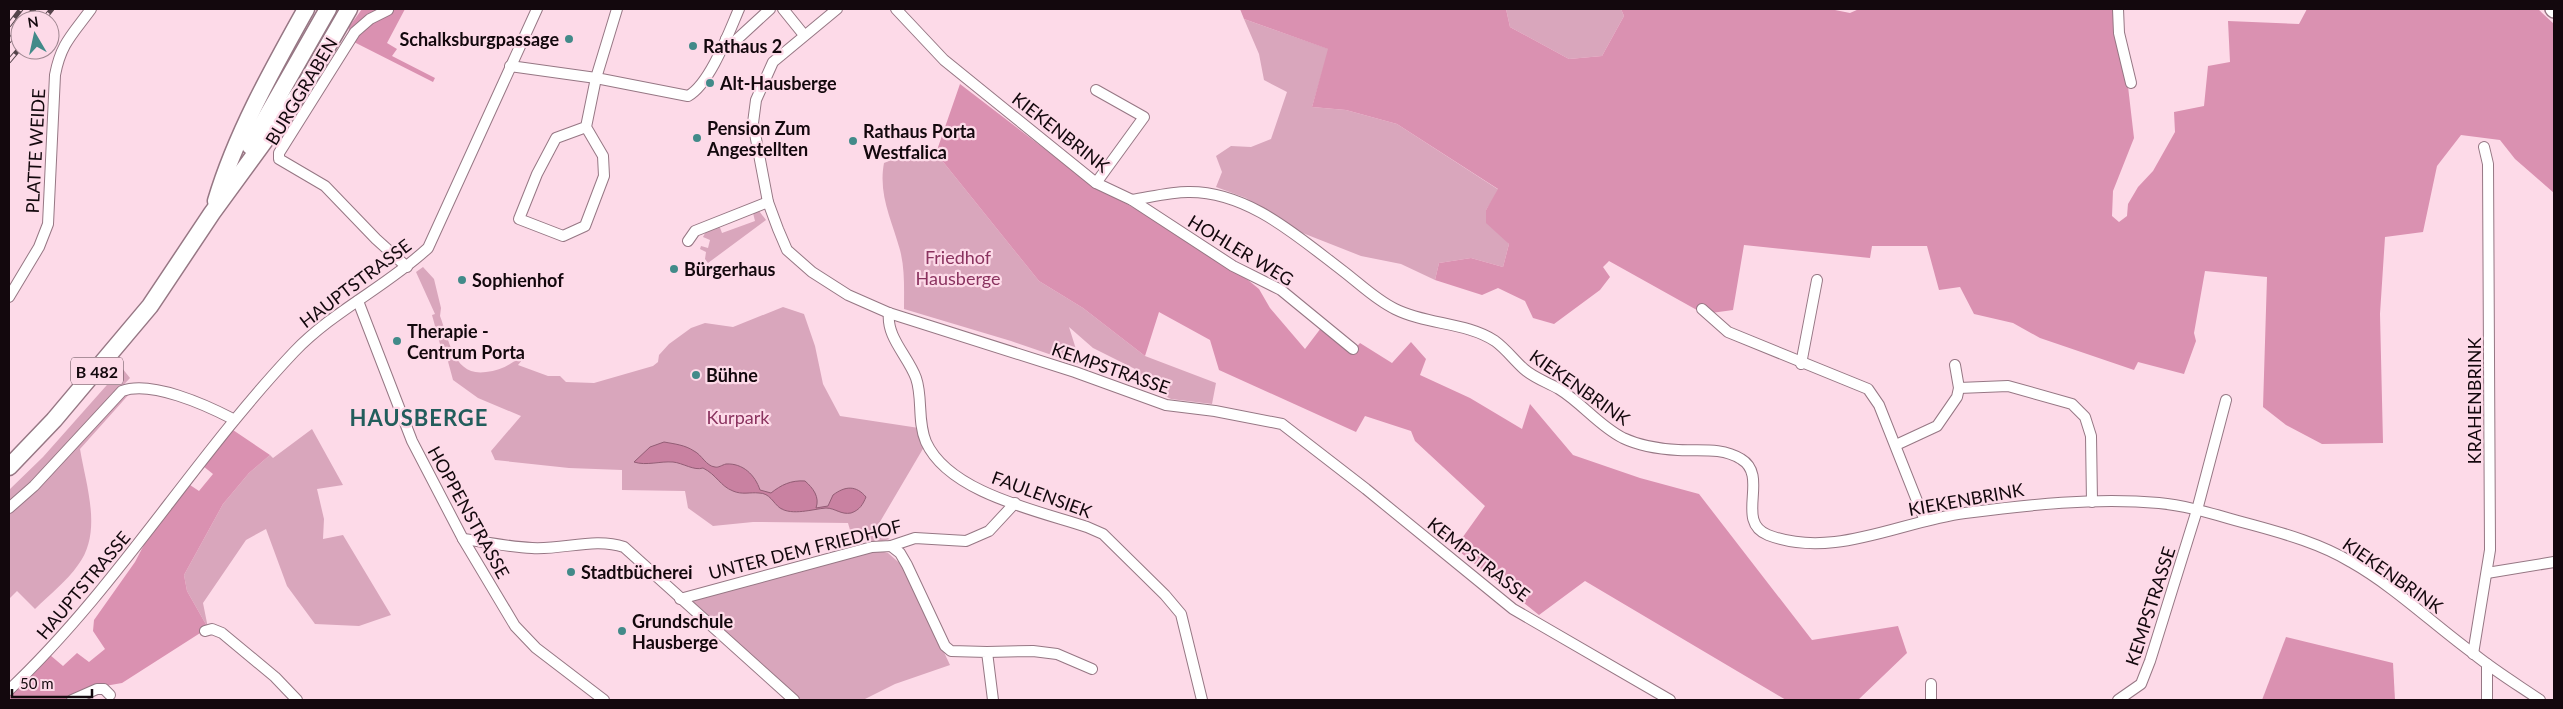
<svg xmlns="http://www.w3.org/2000/svg" width="2563" height="709" font-family="Lato,sans-serif">
<rect width="100%" height="100%" fill="#fddae8"/>
<g fill="#d9a6bc">
<polygon points="1506,9 1621,9 1624,16 1602,56 1569,59 1510,27"/>
<polygon points="1244,19 1329,49 1312,107 1346,110 1397,124 1499,190 1486,210 1509,244 1503,267 1471,258 1439,263 1435,280 1401,264 1361,256 1295,230 1246,198 1216,187 1222,172 1216,156 1231,146 1251,147 1271,139 1287,92 1264,80 1259,54"/>
<path d="M936,153l103,128 44,27 62,48 71,27 -4,21 -41,-5 -34,-17 2,-11 -46,-23 -24,-21 12,38 -70,-24 -107,-32c0,-20 1,-40 -4,-59 -8,-30 -22,-55 -16,-87l20,-8 26,1z"/>
<polygon points="759,211 766,220 708,263 705,259 706,252 700,249 701,246 708,248 710,240 703,237 706,231 719,225 722,233 755,221 753,213"/>
<path d="M423,267l11,12 7,29 -1,8c9,24 14,61 46,56 13,-1 23,-6 32,-14l4,2 -4,5 30,11h12l6,6 28,1 59,-17 5,-4 1,-7 10,-11 22,-16 14,-5 28,4 50,-20 21,7 11,32 8,38 17,32 79,12 5,19 -50,85 16,7 -23,6 -5,-14 -12,-1 -2,-7 -95,-1 -40,4 -25,-18 -3,-17 -63,-1v-20l-53,-2 -74,-8 -4,-9 30,-35 -43,-18 -25,-18 -7,-26 -3,1 -11,-40 3,-1 -19,-42z"/>
<polygon points="122,368 130,378 9,506 9,490 43,457"/>
<path d="M131,392l-51,57c6,37 23,83 -2,116 -11,16 -29,30 -43,44l-18,-18 -8,8v-85l16,-15 97,-106z"/>
<polygon points="312,429 343,485 317,489 324,519 323,539 343,535 391,615 359,626 315,624 287,586 266,529 246,540 203,603 208,628 187,591 184,575 223,504 249,473 270,455 273,458"/>
<polygon points="880,551 888,553 904,567 950,665 895,684 863,700 802,700 798,698 690,601 870,552"/>
</g>
<g fill="#da91b1">
<polygon points="362,9 405,9 387,43 397,49 392,56 435,78 433,82 348,39 349,27"/>
<polygon points="1240,9 1506,9 1510,27 1569,59 1602,56 1624,16 1621,9 1830,9 1850,13 1859,9 2119,9 2134,138 2113,191 2112,216 2119,222 2127,216 2128,204 2138,187 2153,171 2175,132 2174,112 2204,106 2208,66 2230,62 2228,21 2299,24 2307,9 2538,9 2554,24 2554,193 2515,159 2500,140 2461,135 2437,166 2423,232 2385,237 2380,314 2383,443 2322,444 2286,425 2263,407 2267,277 2205,271 2194,333 2196,341 2184,374 2138,362 2134,370 2040,338 2013,323 1974,314 1960,287 1939,290 1927,246 1872,246 1870,258 1744,245 1733,310 1704,314 1609,261 1603,267 1610,277 1600,290 1554,324 1533,318 1525,301 1498,288 1482,295 1435,280 1439,263 1471,258 1503,267 1509,244 1486,223 1486,210 1498,189 1397,124 1346,110 1312,107 1328,49 1244,19"/>
<polygon points="960,84 1088,182 1150,217 1194,247 1248,280 1259,289 1270,308 1305,349 1321,328 1351,353 1360,343 1392,363 1411,342 1426,359 1420,375 1470,398 1522,429 1530,404 1573,455 1640,478 1699,494 1812,640 1898,626 1907,653 1858,700 1786,700 1585,581 1539,615 1455,548 1485,506 1415,441 1411,431 1365,416 1356,432 1219,370 1210,340 1159,312 1145,356 1083,308 1039,281 936,153"/>
<polygon points="230,428 270,455 249,473 223,504 184,575 187,591 208,628 122,683 88,689 68,700 9,700 9,697 50,655 63,666 77,653 89,662 105,649 93,631 94,620 135,562 146,541 190,485 199,491 213,474 203,466"/>
<polygon points="2286,637 2393,663 2395,700 2262,700"/>
</g>
<path fill="#c981a1" stroke="#925d75" d="M664,442c11,2 21,3 30,9 8,4 12,15 21,16 3,1 7,-2 11,-3 17,-1 29,11 34,26l11,3c10,-8 20,-13 34,-12 8,7 15,16 11,27l12,-2 5,-11c12,-9 23,-10 33,2 -3,7 -6,13 -15,16 -10,2 -16,-5 -25,-5 -13,1 -34,8 -46,0 -7,-5 -10,-15 -21,-15 -9,-1 -17,2 -26,-2 -13,-5 -16,-16 -30,-23 -9,3 -20,-5 -30,-6 -13,-1 -27,4 -39,0l16,-15z"/>
<g fill="none" stroke-linecap="round" stroke-linejoin="round">
<g stroke="#967784" stroke-width="12">
<g id="street">
<polyline points="783,9 804,35"/>
<polyline points="837,9 773,62 756,100 753,123 768,202 778,229 787,250 812,272 848,295 889,313 1075,372 1166,405 1215,411 1282,424 1366,489 1513,609 1670,700"/>
<polyline points="896,9 944,60 1096,183 1132,200 1233,266 1281,290 1353,349"/>
<polyline points="2118,9 2119,33 2131,83"/>
<polyline points="388,10 370,19 355,32 279,153 279,159 325,186 376,239 407,267"/>
<polyline points="726,39 733,43 770,9"/>
<path d="M510,66l86,12 92,18c22,-12 41,-64 51,-87"/>
<polyline points="1096,90 1144,117 1096,183"/>
<polyline points="586,127 603,156 604,176 585,226 563,236 519,219 537,174 556,138 586,127 596,78 617,9"/>
<path d="M1132,200c19,-3 38,-8 56,-8 60,-1 110,45 155,79 17,13 33,29 52,38 32,16 71,13 100,32 11,8 19,19 29,28 10,9 23,13 35,20 23,14 40,37 64,49 17,8 37,11 55,12 21,1 44,-3 63,9 29,17 -7,63 27,76 65,25 133,-14 197,-22 64,-8 129,-16 194,-10 32,3 63,14 94,22 33,9 68,19 98,37 44,25 82,62 123,92 21,17 44,31 66,46"/>
<polyline points="688,241 695,231 768,202"/>
<path d="M9,297l30,-50 9,-23 7,-149c6,-32 18,-41 36,-66"/>
<polyline points="358,301 412,441 463,539 515,626 536,648 604,700"/>
<polyline points="1702,309 1728,332 1868,389 1879,405 1925,521"/>
<path d="M889,313c-3,24 19,43 27,65 7,20 1,43 10,64 23,51 113,69 161,85l16,7 62,61 16,19 21,86"/>
<polyline points="1801,364 1817,280"/>
<polyline points="1959,388 2008,386 2072,404 2085,417 2091,436 2092,502"/>
<polyline points="1896,445 1937,426 1957,397 1959,388 1955,365"/>
<path d="M9,508l25,-22 88,-95c29,-11 84,14 111,28"/>
<path d="M463,539c23,3 46,8 69,9 31,2 63,-11 92,-1l170,153"/>
<polyline points="891,546 900,553 907,565 945,646 951,651 987,652 993,700"/>
<polyline points="2487,573 2554,562"/>
<polyline points="680,599 872,547 891,546 915,538 966,541 989,531 1015,503"/>
<polyline points="205,631 212,629 222,633 275,677 297,700"/>
<polyline points="987,652 1033,651 1057,654 1092,669"/>
<polyline points="2473,654 2490,550 2488,164 2484,147"/>
<polyline points="1931,684 1931,700"/>
<path d="M9,690c108,-102 183,-230 285,-338 39,-41 92,-65 134,-104l109,-239"/>
<polyline points="72,700 97,689 104,689 110,695"/>
<polyline points="2118,700 2141,684 2150,661 2197,510 2226,400"/>
<polyline points="2487,700 2487,664"/>
</g>
</g>
<g stroke="#967784" stroke-width="18">
<polyline id="secondary" points="2553,9 2554,10"/>
</g>
<g stroke="#967784" stroke-width="19">
<g id="primary">
<polyline points="250,146 328,9"/>
<path d="M216,201c20,-67 56,-131 90,-192"/>
<polyline points="9,467 54,420 150,306 212,213 304,87 349,9"/>
</g>
</g>
<use href="#street" stroke="#fff" stroke-width="10"/>
<use href="#secondary" stroke="#fff" stroke-width="15"/>
<use href="#primary" stroke="#fff" stroke-width="16"/>
<g stroke="#54434a" stroke-width="5">
<g id="rail">
<polyline points="25,20 34,9"/>
<polyline points="43,20 52,9"/>
<polyline points="9,25 21,9"/>
<polyline points="9,41 20,27"/>
<polyline points="9,61 20,48"/>
</g>
</g>
<use href="#rail" stroke="#fddae8" stroke-width="3" stroke-dasharray="9" stroke-linecap="butt"/>
</g>
<g fill="#428a89" stroke="#fddae8" stroke-width="2">
<circle cx="569" cy="39" r="5"/>
<circle cx="693" cy="46" r="5"/>
<circle cx="710" cy="83" r="5"/>
<circle cx="697" cy="138" r="5"/>
<circle cx="853" cy="141" r="5"/>
<circle cx="674" cy="269" r="5"/>
<circle cx="462" cy="280" r="5"/>
<circle cx="397" cy="341" r="5"/>
<circle cx="696" cy="375" r="5"/>
<circle cx="571" cy="572" r="5"/>
<circle cx="622" cy="631" r="5"/>
</g>
<g text-anchor="middle" dominant-baseline="central" stroke-width="4.5" stroke-linejoin="round" paint-order="stroke">
<rect fill="#fddae8" stroke="#59474f" stroke-width="1" x="71" y="357.5" width="52" height="27" rx="4"/>
<g font-size="16" font-weight="bold" fill="#13080d">
<text x="97" y="371">B 482</text>
</g>
<g font-size="18" font-weight="bold" fill="#13080d" stroke="#fddae8" text-anchor="start">
<text x="559" y="39" text-anchor="end">Schalksburgpassage</text>
<text x="703" y="46">Rathaus 2</text>
<text x="720" y="83">Alt-Hausberge</text>
<text x="707" y="128">Pension Zum<tspan x="707" dy="21">Angestellten</tspan></text>
<text x="863" y="131">Rathaus Porta<tspan x="863" dy="21">Westfalica</tspan></text>
<text x="684" y="269">Bürgerhaus</text>
<text x="472" y="280">Sophienhof</text>
<text x="407" y="331">Therapie -<tspan x="407" dy="21">Centrum Porta</tspan></text>
<text x="706" y="375">Bühne</text>
<text x="581" y="572">Stadtbücherei</text>
<text x="632" y="621">Grundschule<tspan x="632" dy="21">Hausberge</tspan></text>
</g>
<g font-size="18" fill="#13080d" stroke="#fddae8">
<text transform="translate(301 91) rotate(-59)">BURGGRABEN</text>
<text transform="translate(1061 132) rotate(38)">KIEKENBRINK</text>
<text transform="translate(35 151) rotate(-87)">PLATTE WEIDE</text>
<text transform="translate(1241 250) rotate(31)">HOHLER WEG</text>
<text transform="translate(355 283) rotate(-37)">HAUPTSTRASSE</text>
<text transform="translate(1111 368) rotate(19)">KEMPSTRASSE</text>
<text transform="translate(1580 387) rotate(35)">KIEKENBRINK</text>
<text transform="translate(2474 401) rotate(-90)">KRAHENBRINK</text>
<text transform="translate(1042 494) rotate(20)">FAULENSIEK</text>
<text transform="translate(1966 499) rotate(-10)">KIEKENBRINK</text>
<text transform="translate(469 512) rotate(61)">HOPPENSTRASSE</text>
<text transform="translate(805 549) rotate(-14)">UNTER DEM FRIEDHOF</text>
<text transform="translate(1479 559) rotate(38)">KEMPSTRASSE</text>
<text transform="translate(2393 575) rotate(35)">KIEKENBRINK</text>
<text transform="translate(83 585) rotate(-50)">HAUPTSTRASSE</text>
<text transform="translate(2150 606) rotate(-72)">KEMPSTRASSE</text>
</g>
<g font-size="18" fill="#8a335f" stroke="#fddae8">
<text x="958" y="257">Friedhof<tspan x="958" dy="21">Hausberge</tspan></text>
<text x="738" y="417">Kurpark</text>
</g>
<g font-size="22" font-weight="bold" letter-spacing="1" fill="#225d5c" stroke="#fddae8">
<text x="419" y="417">HAUSBERGE</text>
</g>
</g>
<rect width="2563" height="709" fill="none" stroke="#13080d" stroke-width="20"/>
<g transform="translate(35 35) rotate(351)"><circle r="24" fill="#fddae8" stroke="#9f8690"/>
<path d="M0-4L9 19L0 12L-9 19Z" fill="#428a89"/>
<text y="-8" font-size="14" font-weight="bold" text-anchor="middle" fill="#13080d">N</text>
</g>
<path d="M12 689v8h80v-8" fill="none" stroke="#13080d" stroke-width="2.5"/>
<text x="20" y="689" font-size="15" fill="#13080d" stroke="#fddae8" stroke-width="4" paint-order="stroke">50 m</text>
</svg>
